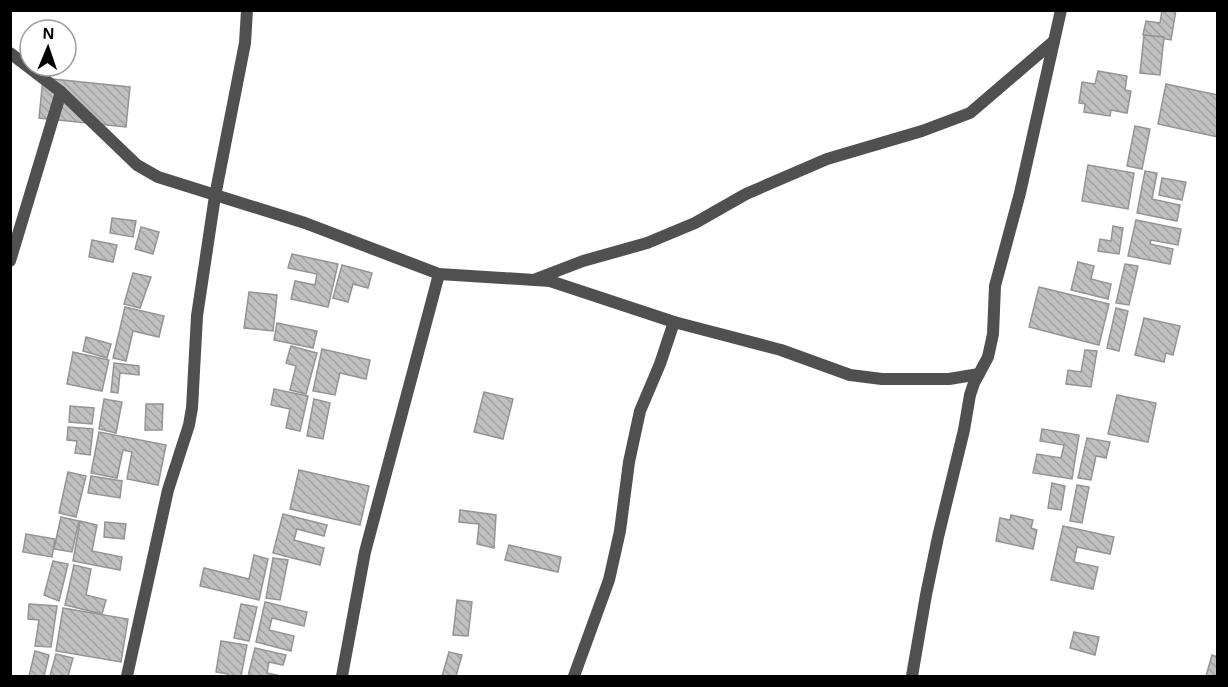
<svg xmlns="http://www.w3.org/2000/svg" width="1228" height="687" font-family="Helvetica,sans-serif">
<defs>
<pattern id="building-back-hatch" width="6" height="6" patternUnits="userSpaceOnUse" patternTransform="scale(1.5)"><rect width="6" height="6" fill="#c0c0c0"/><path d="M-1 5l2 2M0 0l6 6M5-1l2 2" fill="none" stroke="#a3a3a3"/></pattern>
</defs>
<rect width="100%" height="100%" fill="#fff"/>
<g fill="url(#building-back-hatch)" stroke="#949494" stroke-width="1.5">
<polygon points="1162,10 1176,10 1171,40 1143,35 1146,21 1160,23"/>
<polygon points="1144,35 1164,37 1160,75 1140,73"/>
<polygon points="1098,71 1127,76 1125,90 1131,91 1127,113 1111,110 1110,116 1084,112 1085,104 1079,103 1082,82 1095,84"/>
<polygon points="43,78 130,87 126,127 39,118"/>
<polygon points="1166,84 1218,95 1218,137 1158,124"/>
<polygon points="1135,126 1150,129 1142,169 1127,166"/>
<polygon points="1088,165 1134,173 1128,209 1082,201"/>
<polygon points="1145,171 1157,173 1152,199 1180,205 1177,221 1137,213"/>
<polygon points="1162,178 1186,182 1182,200 1159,195"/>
<polygon points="112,218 136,221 133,237 110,233"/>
<polygon points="1136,220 1181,229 1178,245 1151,240 1150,244 1173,249 1170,264 1128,256"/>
<polygon points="1113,226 1123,228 1119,254 1098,251 1100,239 1111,241"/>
<polygon points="141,227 159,232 153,254 135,249"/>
<polygon points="92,240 117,245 113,262 89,257"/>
<polygon points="292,254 338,264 328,307 291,299 295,281 315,285 317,274 288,268"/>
<polygon points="1078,262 1094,266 1091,279 1111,284 1108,299 1071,290"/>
<polygon points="1125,264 1138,266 1129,305 1116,303"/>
<polygon points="342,265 372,273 368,288 353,284 348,302 333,298"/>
<polygon points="133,273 151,277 140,308 124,304"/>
<polygon points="1039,287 1109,304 1099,345 1029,327"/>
<polygon points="249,292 277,295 273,331 244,328"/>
<polygon points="125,307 164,316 159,337 133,331 126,361 113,358"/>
<polygon points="1116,308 1128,311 1119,351 1107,348"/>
<polygon points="1144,318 1180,326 1173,355 1166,353 1164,362 1135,355"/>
<polygon points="277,323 317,331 313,348 274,340"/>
<polygon points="86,337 111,344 107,358 83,351"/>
<polygon points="291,346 317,353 306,394 290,390 296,366 286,363"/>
<polygon points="322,349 370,360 366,379 340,373 335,395 313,391"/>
<polygon points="1085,350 1097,351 1091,387 1066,384 1068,370 1081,372"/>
<polygon points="73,352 109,360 102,391 67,384"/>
<polygon points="114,363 139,366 139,375 120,373 118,393 111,392"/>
<polygon points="274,389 308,396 300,431 286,428 290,409 271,405"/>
<polygon points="484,392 513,399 503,439 474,432"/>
<polygon points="1117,395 1156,403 1148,442 1108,434"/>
<polygon points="104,399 122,402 116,433 99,429"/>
<polygon points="314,399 330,403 323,439 307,436"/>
<polygon points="146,404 163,404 162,430 145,430"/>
<polygon points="70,406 94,408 92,424 69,422"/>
<polygon points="68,427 93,429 90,455 75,453 77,441 67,440"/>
<polygon points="1042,429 1079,435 1072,479 1033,473 1037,454 1061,458 1064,445 1040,441"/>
<polygon points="99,432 166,445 158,485 127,479 132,452 123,450 117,478 91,473"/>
<polygon points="1087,438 1110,442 1106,458 1096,456 1091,480 1078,478"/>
<polygon points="299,470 369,486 360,525 290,509"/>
<polygon points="68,472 86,476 76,517 59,513"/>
<polygon points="91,476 122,481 120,498 88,493"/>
<polygon points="1052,483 1065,486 1061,510 1048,508"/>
<polygon points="1077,485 1089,487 1082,523 1070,521"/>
<polygon points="460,510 496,515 494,548 477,544 479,524 459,522"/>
<polygon points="283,514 327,525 324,536 297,529 294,540 324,548 320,565 273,553"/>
<polygon points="1011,515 1033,520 1031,528 1037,530 1033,549 996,541 1000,518 1010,520"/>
<polygon points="61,517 79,521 72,552 54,549"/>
<polygon points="80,521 97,525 92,551 122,557 120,570 73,561"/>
<polygon points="105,522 126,524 124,539 104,537"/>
<polygon points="1063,526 1114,537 1110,554 1077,547 1074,562 1098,567 1093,589 1051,580"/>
<polygon points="26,534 55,539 52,557 23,552"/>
<polygon points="509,545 561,557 558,572 505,560"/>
<polygon points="254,555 268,559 259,600 200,586 204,568 249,579"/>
<polygon points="273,558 288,560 280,600 266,598"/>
<polygon points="53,561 68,564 59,601 44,595"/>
<polygon points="74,565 91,569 86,595 106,600 102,614 65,605"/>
<polygon points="457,600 472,602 468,636 453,635"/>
<polygon points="265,602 307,612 304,626 272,618 269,630 294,636 291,651 256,642"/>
<polygon points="29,604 57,606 51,647 35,646 39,620 28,619"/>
<polygon points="241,604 257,607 249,641 234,638"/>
<polygon points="63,608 128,619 121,662 56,651"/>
<polygon points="1074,632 1099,637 1095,655 1070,648"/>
<polygon points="221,641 247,645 241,676 228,676 228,674 216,672"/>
<polygon points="255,648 286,655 283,665 269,662 267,673 281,676 248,676"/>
<polygon points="35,651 49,655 44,676 29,676"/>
<polygon points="449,652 462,655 456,676 442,676"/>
<polygon points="56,654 73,658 68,676 50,676"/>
<polygon points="1212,655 1218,657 1218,676 1206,676"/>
</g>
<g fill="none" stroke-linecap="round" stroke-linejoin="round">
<g stroke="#505050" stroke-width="12">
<polyline points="10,53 61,92 137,165 158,177 305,223 439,274 550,281 674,322 781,350 850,375 882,379 949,379 979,374"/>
<polyline points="10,261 61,92"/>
<polyline points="536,279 583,261 647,243 695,223 746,194 827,159 922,131 970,113 1054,41"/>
<polyline points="127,676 168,490 189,425 192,408 197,316 215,196 245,43 247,10"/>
<polyline points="342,676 365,552 439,274"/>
<polyline points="574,676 609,580 620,531 629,462 640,411 660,364 674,322"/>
<polyline points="912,676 926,595 938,537 964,430 970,395 974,383 988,357 993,334 995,286 1020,193 1061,10"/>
</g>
</g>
<rect width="1228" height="687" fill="none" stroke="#000000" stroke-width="24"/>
<g transform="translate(48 48) rotate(2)"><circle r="28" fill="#ffffff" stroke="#999999" stroke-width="1.5"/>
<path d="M0-4.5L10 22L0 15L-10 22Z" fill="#000000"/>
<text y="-9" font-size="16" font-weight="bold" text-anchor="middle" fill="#000000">N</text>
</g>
</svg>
